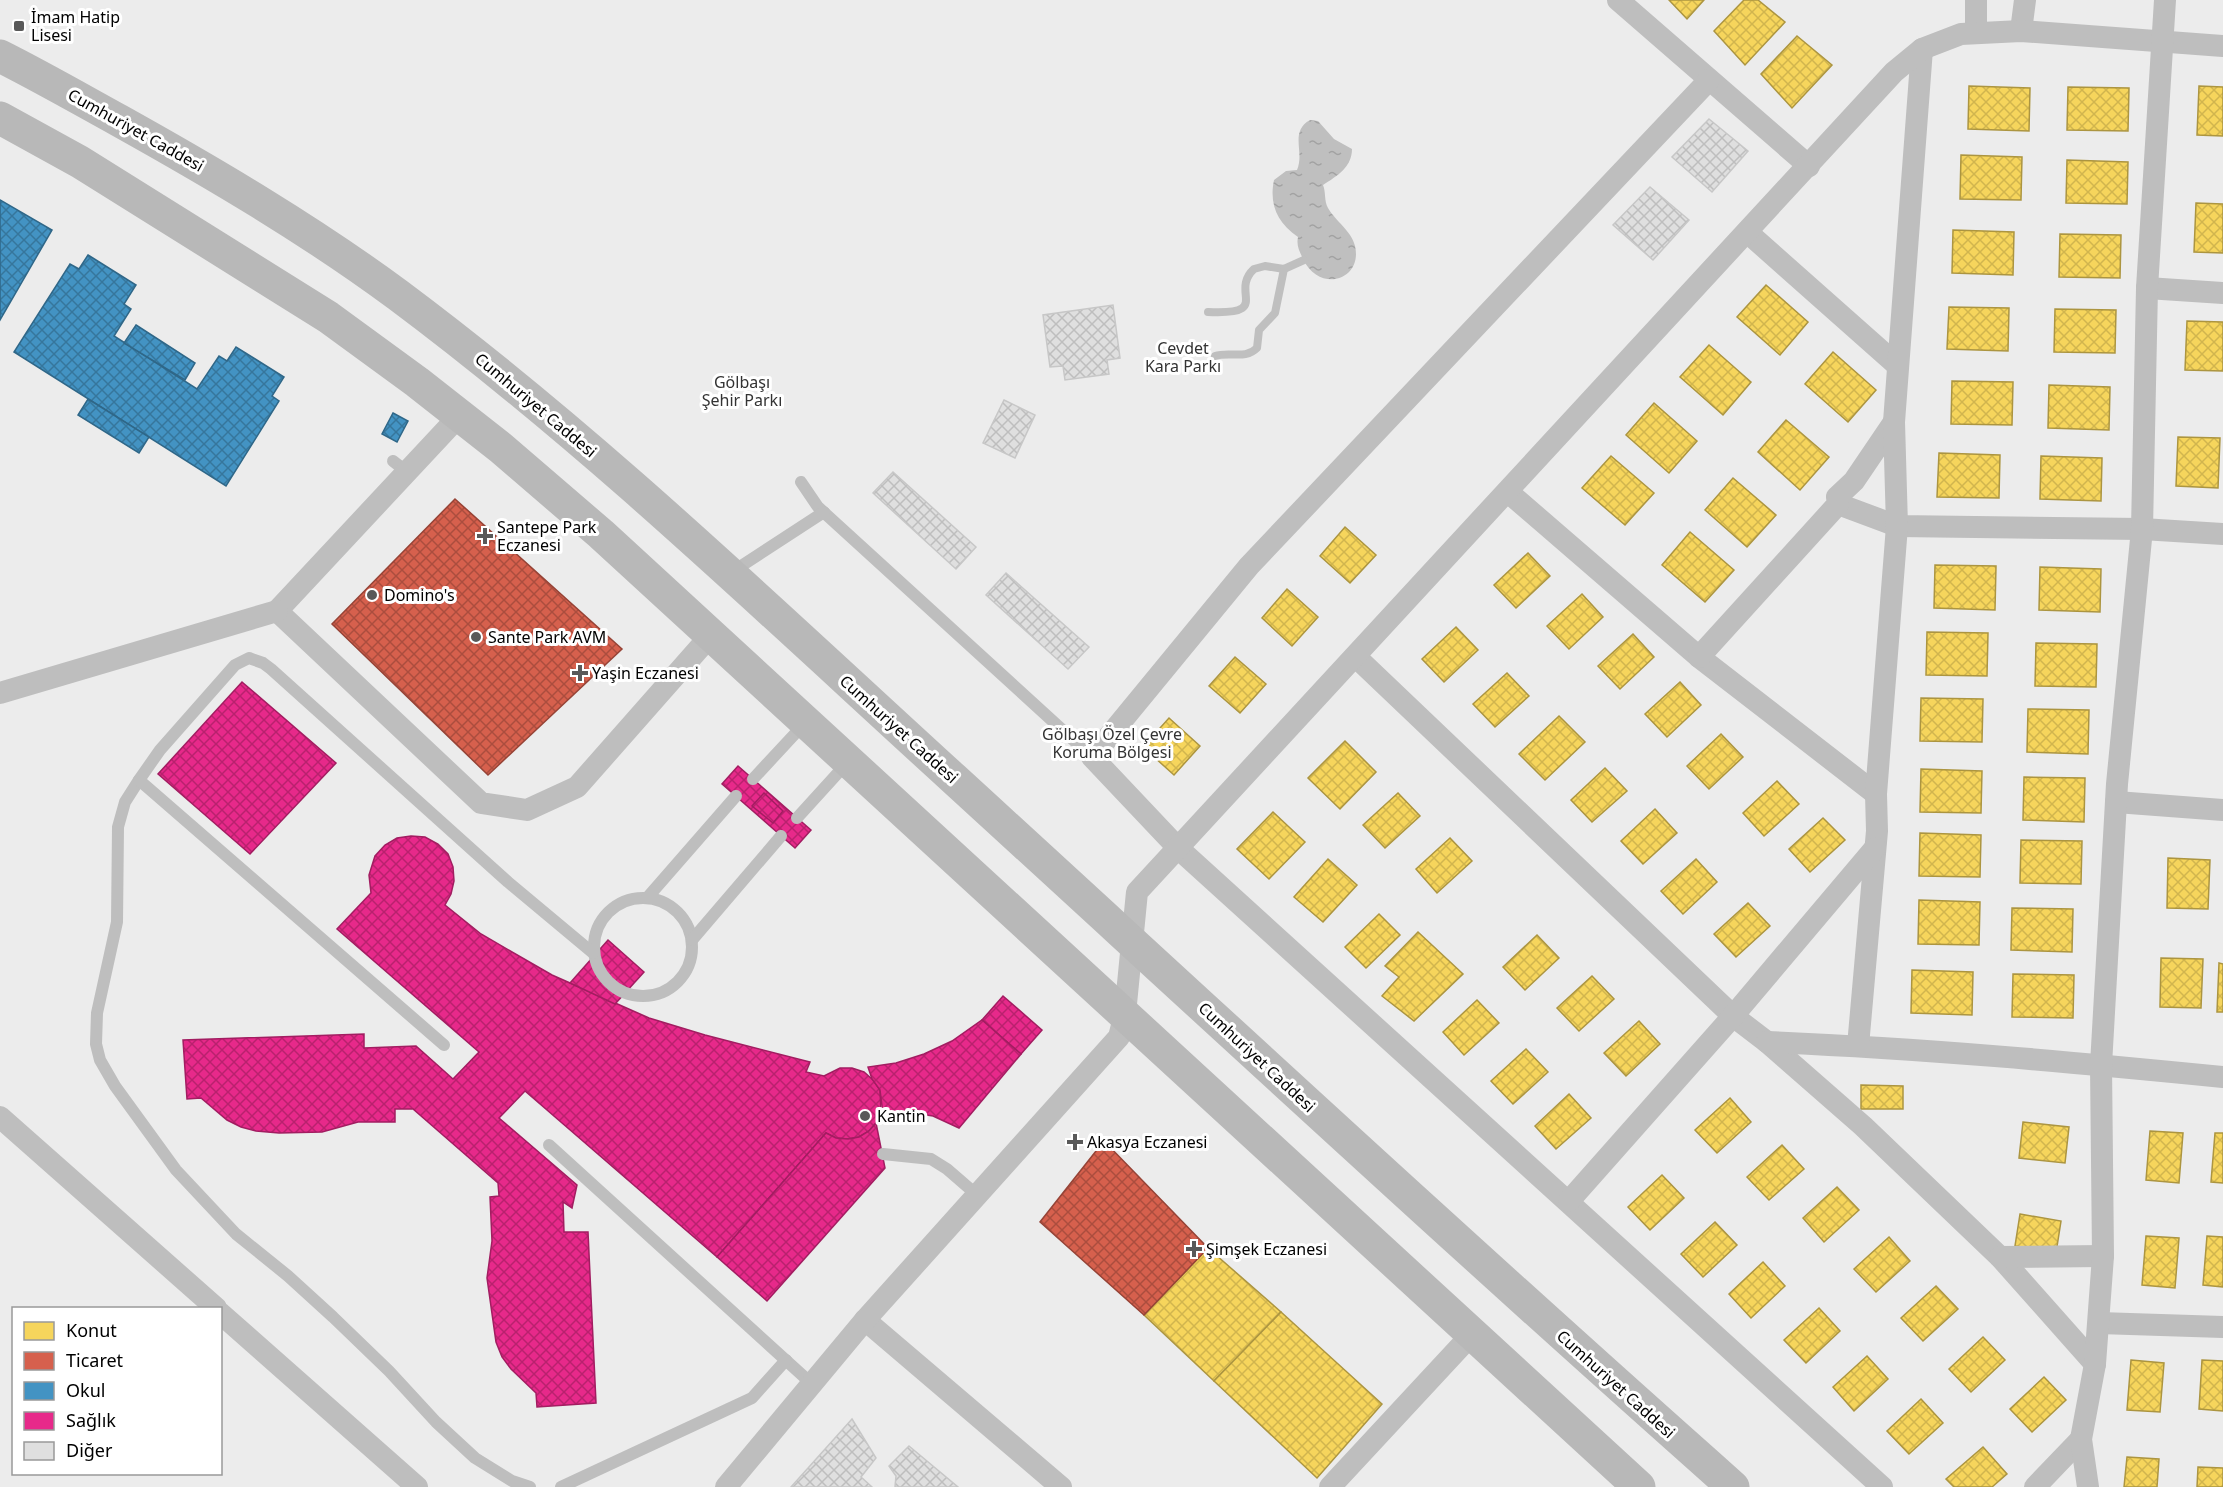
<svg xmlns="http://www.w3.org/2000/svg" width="2223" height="1487" font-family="'Noto Sans',sans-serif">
<defs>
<pattern id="water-ripples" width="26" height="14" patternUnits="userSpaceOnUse" patternTransform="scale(1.5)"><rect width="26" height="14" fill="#bfbfbf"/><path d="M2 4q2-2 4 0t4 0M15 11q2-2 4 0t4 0" fill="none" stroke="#a2a2a2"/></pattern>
<pattern id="homes-cross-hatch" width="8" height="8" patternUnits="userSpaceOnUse" patternTransform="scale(1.5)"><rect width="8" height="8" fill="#f6d55c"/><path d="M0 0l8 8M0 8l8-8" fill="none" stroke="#d1b54e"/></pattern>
<pattern id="shops-cross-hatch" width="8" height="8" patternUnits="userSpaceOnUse" patternTransform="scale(1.5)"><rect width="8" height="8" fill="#d6604d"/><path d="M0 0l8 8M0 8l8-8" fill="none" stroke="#ab4d3e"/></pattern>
<pattern id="schools-cross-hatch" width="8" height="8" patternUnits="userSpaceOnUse" patternTransform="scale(1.5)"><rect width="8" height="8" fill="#4393c3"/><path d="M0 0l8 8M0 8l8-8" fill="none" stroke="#36769c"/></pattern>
<pattern id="health-cross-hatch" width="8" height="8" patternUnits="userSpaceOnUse" patternTransform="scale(1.5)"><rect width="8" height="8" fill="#e7298a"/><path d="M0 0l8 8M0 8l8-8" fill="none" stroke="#b9216e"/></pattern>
<pattern id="building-cross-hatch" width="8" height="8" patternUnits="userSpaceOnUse" patternTransform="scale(1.5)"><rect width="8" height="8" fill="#dfdfdf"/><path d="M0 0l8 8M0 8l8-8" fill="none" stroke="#bebebe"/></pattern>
</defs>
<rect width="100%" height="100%" fill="#fff"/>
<path fill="#ececec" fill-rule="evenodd" d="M0,0h2223v1487h-2223zM14,1308h206v166h-206z"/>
<path fill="url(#water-ripples)" d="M1310,120l8,1 16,18 18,10c0,18 -15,27 -29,36 3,7 1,16 5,23 8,14 23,22 27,38 8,34 -35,48 -52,13 -3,-7 -7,-13 -5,-22 -21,-14 -29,-33 -24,-57l12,-9 11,-1c8,-18 -8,-38 13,-50z"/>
<g fill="url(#homes-cross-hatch)" stroke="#ac9540" stroke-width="1.5">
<polygon points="1669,0 1704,0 1687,19"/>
<polygon points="1744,0 1758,0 1785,22 1745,65 1714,31"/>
<polygon points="1797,36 1832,65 1792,108 1761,74"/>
<polygon points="1969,86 2030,88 2029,131 1968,129"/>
<polygon points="2199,86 2223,87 2223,136 2197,135"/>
<polygon points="2068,87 2129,88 2128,131 2067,130"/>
<polygon points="1961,155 2022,157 2021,200 1960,199"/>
<polygon points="2067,160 2128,162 2127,204 2066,203"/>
<polygon points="2196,203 2223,204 2223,253 2194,252"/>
<polygon points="1953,230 2014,232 2013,275 1952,273"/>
<polygon points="2060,234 2121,235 2120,278 2059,277"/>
<polygon points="1766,285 1808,322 1780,355 1737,317"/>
<polygon points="1949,307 2009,308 2008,351 1947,349"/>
<polygon points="2055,309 2116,310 2115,353 2054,352"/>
<polygon points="2187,321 2223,322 2223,371 2185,370"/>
<polygon points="1709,345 1751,382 1723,415 1680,377"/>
<polygon points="1833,352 1876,390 1848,422 1805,384"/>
<polygon points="1952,381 2013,382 2012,425 1951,424"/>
<polygon points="2049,385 2110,387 2109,430 2048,428"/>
<polygon points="1654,403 1697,441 1669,473 1626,435"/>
<polygon points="1786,420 1829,457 1800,490 1758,452"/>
<polygon points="2178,437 2220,438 2218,488 2176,486"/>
<polygon points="1939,453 2000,455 1999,498 1937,497"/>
<polygon points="1611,456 1654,493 1625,525 1582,488"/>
<polygon points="2041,456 2102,458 2101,501 2040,499"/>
<polygon points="1733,478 1776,515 1747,547 1705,510"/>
<polygon points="1345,527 1376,555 1350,583 1320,556"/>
<polygon points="1690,532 1734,570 1705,602 1662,565"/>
<polygon points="1528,553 1550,576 1516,608 1494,585"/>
<polygon points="1935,565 1996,566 1995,610 1934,608"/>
<polygon points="2040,567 2101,569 2100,612 2039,610"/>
<polygon points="1287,589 1318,617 1292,646 1262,618"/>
<polygon points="1582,594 1603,617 1569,649 1547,626"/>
<polygon points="1456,627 1478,650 1444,682 1422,659"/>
<polygon points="1927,632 1988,633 1987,676 1926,675"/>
<polygon points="1633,634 1654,657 1620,689 1598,666"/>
<polygon points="2036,643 2097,644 2096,687 2035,686"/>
<polygon points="1235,657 1266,684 1240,713 1209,686"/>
<polygon points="1507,673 1529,696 1495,727 1473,704"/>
<polygon points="1680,682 1701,705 1667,737 1645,714"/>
<polygon points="1921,698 1983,699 1982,742 1920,741"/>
<polygon points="2028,709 2089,710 2088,754 2027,752"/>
<polygon points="1559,716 1585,742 1545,780 1519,754"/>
<polygon points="1169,718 1200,746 1174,775 1143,747"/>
<polygon points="1721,734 1743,757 1709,789 1687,766"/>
<polygon points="1345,741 1376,772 1340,809 1308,778"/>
<polygon points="1605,768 1627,791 1592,822 1571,800"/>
<polygon points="1921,769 1982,771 1981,813 1920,812"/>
<polygon points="2024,777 2085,778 2084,822 2023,820"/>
<polygon points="1777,781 1799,804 1764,836 1743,813"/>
<polygon points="1398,793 1420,816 1385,848 1363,825"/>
<polygon points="1655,809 1677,833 1643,864 1621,841"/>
<polygon points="1273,812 1305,842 1269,879 1237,849"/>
<polygon points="1823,818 1845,840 1810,872 1789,849"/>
<polygon points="1920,833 1981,835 1980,877 1919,876"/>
<polygon points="1450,838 1472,861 1437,893 1416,869"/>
<polygon points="2021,840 2082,841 2081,884 2020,883"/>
<polygon points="2168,858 2210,860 2208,909 2167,908"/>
<polygon points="1328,859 1357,885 1323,922 1294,897"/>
<polygon points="1696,859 1717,882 1683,914 1661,891"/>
<polygon points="1919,900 1980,902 1979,945 1918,944"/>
<polygon points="1748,903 1770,926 1736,957 1714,934"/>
<polygon points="2012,908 2073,909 2072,952 2011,950"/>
<polygon points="1379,914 1400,935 1366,968 1345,947"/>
<polygon points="1418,932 1463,974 1414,1021 1382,996 1399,977 1385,966"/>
<polygon points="1537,935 1559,958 1525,990 1503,967"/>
<polygon points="2161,958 2203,959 2201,1008 2160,1007"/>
<polygon points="2219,963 2223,964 2223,1012 2217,1012"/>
<polygon points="1912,970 1973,972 1972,1015 1911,1013"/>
<polygon points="2013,974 2074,975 2073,1018 2012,1017"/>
<polygon points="1592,976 1614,999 1579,1031 1557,1008"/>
<polygon points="1477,1000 1499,1023 1464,1055 1443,1032"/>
<polygon points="1639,1021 1660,1044 1626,1076 1604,1053"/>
<polygon points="1526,1049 1548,1072 1513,1104 1491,1081"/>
<polygon points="1861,1085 1903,1086 1903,1109 1861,1109"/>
<polygon points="1569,1094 1591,1118 1556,1149 1535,1126"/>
<polygon points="1730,1098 1751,1122 1717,1153 1695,1130"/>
<polygon points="2023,1122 2069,1127 2065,1163 2019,1158"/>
<polygon points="2150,1131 2183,1133 2179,1183 2146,1180"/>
<polygon points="2215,1133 2223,1133 2223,1183 2211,1182"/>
<polygon points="1782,1145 1804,1169 1769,1200 1747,1177"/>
<polygon points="1662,1175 1684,1198 1650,1230 1628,1207"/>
<polygon points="1837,1187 1859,1210 1824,1242 1803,1218"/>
<polygon points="2020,1214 2061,1221 2056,1253 2015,1246"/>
<polygon points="1715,1222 1737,1245 1703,1277 1681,1254"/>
<polygon points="2146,1236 2179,1238 2175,1288 2142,1285"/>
<polygon points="2207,1236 2223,1237 2223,1287 2203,1285"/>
<polygon points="1889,1237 1910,1261 1876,1292 1854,1269"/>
<polygon points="1208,1248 1281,1312 1214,1381 1144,1315"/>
<polygon points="1763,1262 1785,1286 1751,1318 1729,1294"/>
<polygon points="1936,1286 1958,1309 1923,1341 1901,1318"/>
<polygon points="1819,1308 1840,1331 1806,1363 1784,1340"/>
<polygon points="1281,1312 1382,1404 1317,1478 1214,1381"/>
<polygon points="1983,1337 2005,1360 1971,1392 1949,1369"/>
<polygon points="1867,1356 1888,1379 1854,1411 1833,1387"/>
<polygon points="2131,1360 2164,1363 2160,1412 2127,1410"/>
<polygon points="2202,1360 2223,1361 2223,1411 2199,1409"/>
<polygon points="2044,1377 2066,1400 2032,1432 2010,1409"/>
<polygon points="1921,1399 1943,1423 1909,1454 1887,1431"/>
<polygon points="1983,1447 2007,1474 1992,1487 1954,1487 1946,1479"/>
<polygon points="2127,1457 2159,1459 2157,1487 2124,1487"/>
<polygon points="2198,1467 2223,1468 2223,1487 2197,1487"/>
</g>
<g fill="url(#shops-cross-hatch)" stroke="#964336" stroke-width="1.5">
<polygon points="455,499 622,649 488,775 332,624"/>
<polygon points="1104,1141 1208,1248 1144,1315 1040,1222"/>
</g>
<g fill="url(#schools-cross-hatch)" stroke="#2f6788" stroke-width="1.5">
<polygon points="0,200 52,230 0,320"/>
<polygon points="88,255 136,285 124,304 131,309 114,336 197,389 219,356 227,361 236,347 284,377 272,396 279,401 226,486 14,352 70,264 79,269"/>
<polygon points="136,325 195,363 185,380 124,343"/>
<polygon points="88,399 149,437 139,453 78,415"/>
<polygon points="393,413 408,421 397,442 382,434"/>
</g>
<g fill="url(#health-cross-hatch)" stroke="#a21d61" stroke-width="1.5">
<polygon points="242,682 336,763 250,854 158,774"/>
<polygon points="738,766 811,830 795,848 722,784"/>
<polygon points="764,793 783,811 773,823 752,806"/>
<polygon points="411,836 425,837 438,844 448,854 453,867 454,881 451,894 445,905 481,934 552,975 649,1018 705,1035 810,1062 806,1072 824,1076 840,1068 852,1068 864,1072 873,1080 880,1090 881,1112 876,1123 869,1131 859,1137 848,1139 836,1138 826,1133 717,1257 525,1091 499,1118 577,1185 572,1208 563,1202 564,1232 588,1232 596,1403 537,1407 536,1393 511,1369 502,1357 496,1342 487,1278 492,1241 490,1197 499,1196 498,1183 413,1109 395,1109 395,1122 358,1122 322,1132 279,1133 256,1131 241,1127 227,1120 201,1098 187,1099 183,1040 364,1034 364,1048 416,1046 453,1079 479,1052 337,929 371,893 369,875 375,856 385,845 397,838"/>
<polygon points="608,940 644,972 615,1004 570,983"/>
<polygon points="1003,996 1042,1030 1021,1054 982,1020"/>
<polygon points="982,1020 1021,1054 959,1128 933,1116 901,1111 883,1114 880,1090 872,1079 868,1067 896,1063 924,1054 952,1041"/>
<polygon points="876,1123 885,1168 767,1301 717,1257 826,1133 836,1138 848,1139 859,1137 869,1131"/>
</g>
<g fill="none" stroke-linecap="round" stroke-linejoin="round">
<g stroke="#bfbfbf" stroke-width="8">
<path d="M1208,312c65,3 21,-20 46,-43l11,-3 19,3 20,-9"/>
<path d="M1215,356c15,-5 30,4 42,-8l2,-18 16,-17 9,-44"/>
</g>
</g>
<g fill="url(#building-cross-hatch)" stroke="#c7c7c7" stroke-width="1.5">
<polygon points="1709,119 1748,151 1712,192 1672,157"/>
<polygon points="1650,187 1689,220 1653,260 1613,225"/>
<polygon points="1113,305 1120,358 1107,360 1109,374 1065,380 1063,366 1050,367 1043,315"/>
<polygon points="1004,400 1035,415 1015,458 983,443"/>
<polygon points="893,472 976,547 956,569 873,493"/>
<polygon points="1006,573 1089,647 1068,669 986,595"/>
<polygon points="852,1419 876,1458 861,1477 872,1487 791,1487"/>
<polygon points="909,1446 958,1487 895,1487 896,1476 889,1466"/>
</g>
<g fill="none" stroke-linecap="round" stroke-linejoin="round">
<g stroke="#bebebe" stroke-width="12">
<polyline points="393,461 407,472"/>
<polyline points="801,482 818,507 1092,757"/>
<polyline points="732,572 824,512"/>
<polyline points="753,779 805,723"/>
<polyline points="139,780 125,802 118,827 117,922 97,1013 96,1044 100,1060 115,1086 176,1170 236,1234 288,1276 333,1317 389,1371 436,1422 475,1458 512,1481 530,1487"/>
<polyline points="797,818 847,763"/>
<circle cx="643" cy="947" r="49"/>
<polyline points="647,898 736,796"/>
<polyline points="692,940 781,836"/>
<polyline points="444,1045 139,780 160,750 235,665 249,658 263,663 271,669 508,882 593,953"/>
<polyline points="549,1145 812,1384"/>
<polyline points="883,1154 931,1159 947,1169 977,1195"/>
<polyline points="561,1487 752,1398 786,1360"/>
</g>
<g stroke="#bebebe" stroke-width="22">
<polyline points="1618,0 1809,166"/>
<polyline points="1976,0 1976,33"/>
<polyline points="2021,31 2025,0"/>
<polyline points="1709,80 1249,566 1092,757 1179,849 1882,1487"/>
<polyline points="1747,232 1897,365"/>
<polyline points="2147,288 2223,293"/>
<polyline points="460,415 277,611 481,803 527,810 577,787 711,635"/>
<polyline points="1508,492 1699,657 1876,794"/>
<polyline points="1838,504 1897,526 2142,529 2223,534"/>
<polyline points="1356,657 1733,1016 1767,1042 1863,1126 2000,1257 2095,1364"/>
<polyline points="1699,657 1838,504 1837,497 1854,481 1894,422"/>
<polyline points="0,693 277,611"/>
<polyline points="2116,802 2223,810"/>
<path d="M1767,1042c152,6 304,20 456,35"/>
<polyline points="1858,1046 1877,831 1876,794 1897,526 1894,422 1922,49"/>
<polyline points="0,1117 216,1308"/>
<polyline points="1569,1201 1733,1016 1875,848"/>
<polyline points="2000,1257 2103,1256"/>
<polyline points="220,1313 417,1487"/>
<polyline points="865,1320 1061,1487"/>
<polyline points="2099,1323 2223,1327"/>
<polyline points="726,1487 865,1320 1119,1037 1125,1014 1137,892 1894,72 1922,49 1961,34 2021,31 2223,46"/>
<polyline points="1330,1487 1473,1333"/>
<polyline points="2035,1487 2081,1439"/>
<polyline points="2088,1487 2081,1439 2095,1364 2103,1256 2101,1065 2117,784 2142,529 2147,288 2165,0"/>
</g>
<g stroke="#b8b8b8" stroke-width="33">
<path d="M0,56c40,20 80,43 120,65 95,53 190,109 278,174 197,147 374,318 555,483 259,237 517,476 780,709"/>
<polyline points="0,118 80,162 328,317 417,382 501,448 601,534 1639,1487"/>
</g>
</g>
<g fill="#595959" stroke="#fff" stroke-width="2">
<rect x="13" y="20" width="12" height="12" rx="3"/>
<path d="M482 527h6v6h6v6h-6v6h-6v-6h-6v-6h6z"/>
<circle cx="372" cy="595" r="6"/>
<circle cx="476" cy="637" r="6"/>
<path d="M577 664h6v6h6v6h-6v6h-6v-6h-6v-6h6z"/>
<circle cx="865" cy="1116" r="6"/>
<path d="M1072 1133h6v6h6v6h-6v6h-6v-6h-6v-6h6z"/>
<path d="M1191 1240h6v6h6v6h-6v6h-6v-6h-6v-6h6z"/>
</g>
<g text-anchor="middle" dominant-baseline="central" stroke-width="6" stroke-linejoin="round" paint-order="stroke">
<g font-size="16" fill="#000" stroke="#fff" text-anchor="start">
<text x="31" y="17">İmam Hatip<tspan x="31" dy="18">Lisesi</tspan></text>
<text x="497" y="527">Santepe Park<tspan x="497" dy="18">Eczanesi</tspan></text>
<text x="384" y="595">Domino's</text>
<text x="488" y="637">Sante Park AVM</text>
<text x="592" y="673">Yaşin Eczanesi</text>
<text x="877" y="1116">Kantin</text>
<text x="1087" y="1142">Akasya Eczanesi</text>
<text x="1206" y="1249">Şimşek Eczanesi</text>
</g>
<g font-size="16" fill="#000" stroke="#fff">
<text transform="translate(136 130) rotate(29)">Cumhuriyet Caddesi</text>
<text transform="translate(536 405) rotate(40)">Cumhuriyet Caddesi</text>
<text transform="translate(899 729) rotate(42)">Cumhuriyet Caddesi</text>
<text transform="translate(1257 1057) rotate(43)">Cumhuriyet Caddesi</text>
<text transform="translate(1616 1384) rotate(42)">Cumhuriyet Caddesi</text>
</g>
<g font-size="16" fill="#333" stroke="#fff">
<text x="1183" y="348">Cevdet<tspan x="1183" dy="18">Kara Parkı</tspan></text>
<text x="742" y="382">Gölbaşı<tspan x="742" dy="18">Şehir Parkı</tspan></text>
<text x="1112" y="734">Gölbaşı Özel Çevre<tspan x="1112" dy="18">Koruma Bölgesi</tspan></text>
</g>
</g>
<rect x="12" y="1307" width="210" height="168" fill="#ffffff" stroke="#999999" stroke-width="1.5"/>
<rect x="24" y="1322" width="30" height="18" fill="#f6d55c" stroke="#999999" stroke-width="1.5"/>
<text x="66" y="1337" font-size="18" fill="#000000">Konut</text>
<rect x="24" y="1352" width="30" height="18" fill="#d6604d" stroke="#999999" stroke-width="1.5"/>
<text x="66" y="1367" font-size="18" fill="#000000">Ticaret</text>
<rect x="24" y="1382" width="30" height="18" fill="#4393c3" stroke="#999999" stroke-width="1.5"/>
<text x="66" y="1397" font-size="18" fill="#000000">Okul</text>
<rect x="24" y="1412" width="30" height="18" fill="#e7298a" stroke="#999999" stroke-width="1.5"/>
<text x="66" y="1427" font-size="18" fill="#000000">Sağlık</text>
<rect x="24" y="1442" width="30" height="18" fill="#dfdfdf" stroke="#999999" stroke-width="1.5"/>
<text x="66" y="1457" font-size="18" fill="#000000">Diğer</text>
</svg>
